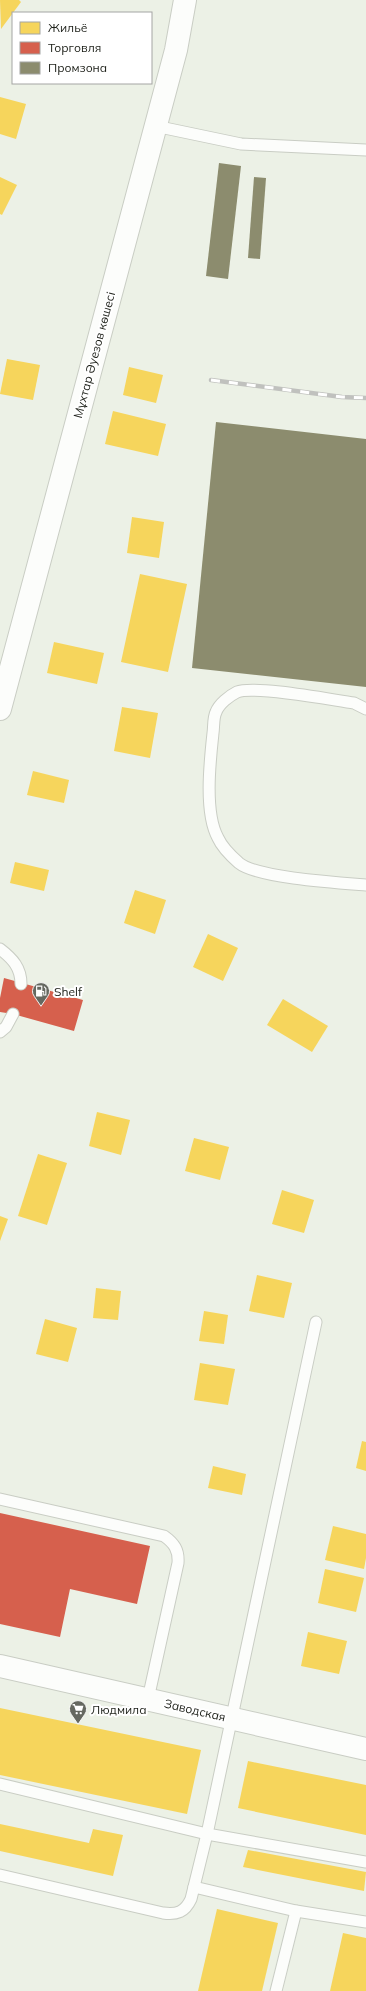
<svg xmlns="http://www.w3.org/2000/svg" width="366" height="1991" font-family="Mulish,sans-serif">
<rect width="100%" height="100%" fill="#ecf1e6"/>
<g fill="#f6d55c">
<polygon points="0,0 19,0 21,2 1,29"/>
<polygon points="0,97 26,104 16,139 0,134"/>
<polygon points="0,177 17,185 2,215 0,214"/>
<polygon points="7,359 40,365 33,400 0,394"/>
<polygon points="129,367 163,375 156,403 123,395"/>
<polygon points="113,411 166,424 158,456 105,444"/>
<polygon points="132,517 164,522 159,558 127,553"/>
<polygon points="140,574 187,584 168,672 121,662"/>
<polygon points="54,642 104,653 97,684 47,673"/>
<polygon points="122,707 158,713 150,758 114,751"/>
<polygon points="33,771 69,780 64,803 27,795"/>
<polygon points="15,862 49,870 44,891 10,883"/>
<polygon points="135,890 166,900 155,934 124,923"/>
<polygon points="208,934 238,948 223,981 193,967"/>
<polygon points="283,999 328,1026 312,1052 267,1025"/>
<polygon points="97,1112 130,1120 121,1155 89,1146"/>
<polygon points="194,1138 229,1147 220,1180 185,1171"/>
<polygon points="38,1154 67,1163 47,1225 18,1216"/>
<polygon points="282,1190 314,1200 304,1233 272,1224"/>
<polygon points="0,1216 8,1219 0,1241"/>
<polygon points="257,1275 292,1283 284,1318 249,1311"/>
<polygon points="96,1288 121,1291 118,1320 93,1318"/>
<polygon points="204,1311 228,1315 224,1344 199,1341"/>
<polygon points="45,1319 77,1328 68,1362 36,1354"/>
<polygon points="200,1363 235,1369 228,1405 194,1400"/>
<polygon points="362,1441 366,1442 366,1471 356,1468"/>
<polygon points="213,1466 246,1474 242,1495 208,1488"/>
<polygon points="333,1526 366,1534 366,1558 364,1569 325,1560"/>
<polygon points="325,1569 364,1578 356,1612 318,1603"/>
<polygon points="308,1632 347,1641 339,1674 301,1666"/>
<polygon points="0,1708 201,1750 187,1814 0,1775"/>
<polygon points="248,1761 366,1785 366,1835 238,1808"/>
<polygon points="0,1824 89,1843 93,1829 123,1835 113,1876 0,1851"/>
<polygon points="248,1850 366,1872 364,1891 243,1867"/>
<polygon points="217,1909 278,1923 262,1991 198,1991"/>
<polygon points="343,1933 366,1938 366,1991 330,1991"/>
</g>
<g fill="#d6604d">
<polygon points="4,978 83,1000 74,1031 13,1014 0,1012 0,998"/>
<polygon points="0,1513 150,1546 137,1604 70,1589 60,1637 0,1624"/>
</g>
<g fill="#8c8c6e">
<polygon points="219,163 241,166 228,279 206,276"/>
<polygon points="254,177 266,178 260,259 248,258"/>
<polygon points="216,422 366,439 366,687 192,668"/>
</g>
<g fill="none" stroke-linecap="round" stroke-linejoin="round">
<g stroke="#c9cdc4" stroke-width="13">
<g id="lane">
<polyline points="155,126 241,144 366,150"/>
<path d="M366,709l-12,-6c-22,-3 -99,-18 -117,-11 -8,4 -18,12 -21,20 -3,6 -2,15 -3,21 -3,28 -9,80 5,105 4,9 13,18 21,25 18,15 101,20 127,22"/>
<path d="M0,949c13,10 21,19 21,35"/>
<polyline points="0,1032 6,1027 13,1014"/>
<path d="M0,1499l164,37c10,7 15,14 14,27l-30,136"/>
<polyline points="0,1784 207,1834 366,1862"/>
<path d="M0,1875l163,38c14,2 22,-1 28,-14l16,-65 109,-512"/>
<polyline points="194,1887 296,1911 366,1922"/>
<polyline points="276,1991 296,1911"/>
</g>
</g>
<g stroke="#c9cdc4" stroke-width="24">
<polyline id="street" points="0,1666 366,1749"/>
</g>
<g stroke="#c9cdc4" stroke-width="24">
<polyline id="secondary" points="0,709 176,50 185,0"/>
</g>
<use href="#lane" stroke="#fcfdfb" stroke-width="11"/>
<use href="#street" stroke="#fcfdfb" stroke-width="22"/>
<use href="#secondary" stroke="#fcfdfb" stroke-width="22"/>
<g stroke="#c0c1be" stroke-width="4.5">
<polyline id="rail" points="211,380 342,397 366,398"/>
</g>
<use href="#rail" stroke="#fff" stroke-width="3" stroke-dasharray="9" stroke-linecap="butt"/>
</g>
<defs>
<g id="fuel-pin" transform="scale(0.9)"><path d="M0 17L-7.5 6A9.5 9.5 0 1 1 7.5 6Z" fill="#656860" stroke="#fff"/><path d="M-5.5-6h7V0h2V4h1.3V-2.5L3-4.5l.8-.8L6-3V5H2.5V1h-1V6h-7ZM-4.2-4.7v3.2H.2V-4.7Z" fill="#fff"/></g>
<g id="supermarket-pin" transform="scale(0.9)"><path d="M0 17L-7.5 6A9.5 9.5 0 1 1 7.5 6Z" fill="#656860" stroke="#fff"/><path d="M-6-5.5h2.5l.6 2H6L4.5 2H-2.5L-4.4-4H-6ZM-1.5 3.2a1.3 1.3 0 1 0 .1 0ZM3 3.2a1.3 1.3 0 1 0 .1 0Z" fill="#fff"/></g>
</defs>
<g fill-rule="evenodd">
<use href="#fuel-pin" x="41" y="991"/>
<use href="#supermarket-pin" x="78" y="1709"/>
</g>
<g text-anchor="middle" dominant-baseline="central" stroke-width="4" stroke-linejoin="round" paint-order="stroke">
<g font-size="12" fill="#1c1f18" stroke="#fff">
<text transform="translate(94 355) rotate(-75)">Мұхтар Әуезов көшесі</text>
<text transform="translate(195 1710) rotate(13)">Заводская</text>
</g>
<g font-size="12" fill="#1c1f18" stroke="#fff" text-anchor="start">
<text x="54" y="991">Shelf</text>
<text x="91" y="1709">Людмила</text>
</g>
</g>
<rect x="12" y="12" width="140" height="72" fill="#ffffff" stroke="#a4a5a3"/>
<rect x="20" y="22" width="20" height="12" fill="#f6d55c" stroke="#a4a5a3"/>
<text x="48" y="32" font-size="12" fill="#1c1f18">Жильё</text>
<rect x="20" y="42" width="20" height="12" fill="#d6604d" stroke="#a4a5a3"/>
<text x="48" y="52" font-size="12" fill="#1c1f18">Торговля</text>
<rect x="20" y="62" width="20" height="12" fill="#8c8c6e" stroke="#a4a5a3"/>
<text x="48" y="72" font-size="12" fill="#1c1f18">Промзона</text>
</svg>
